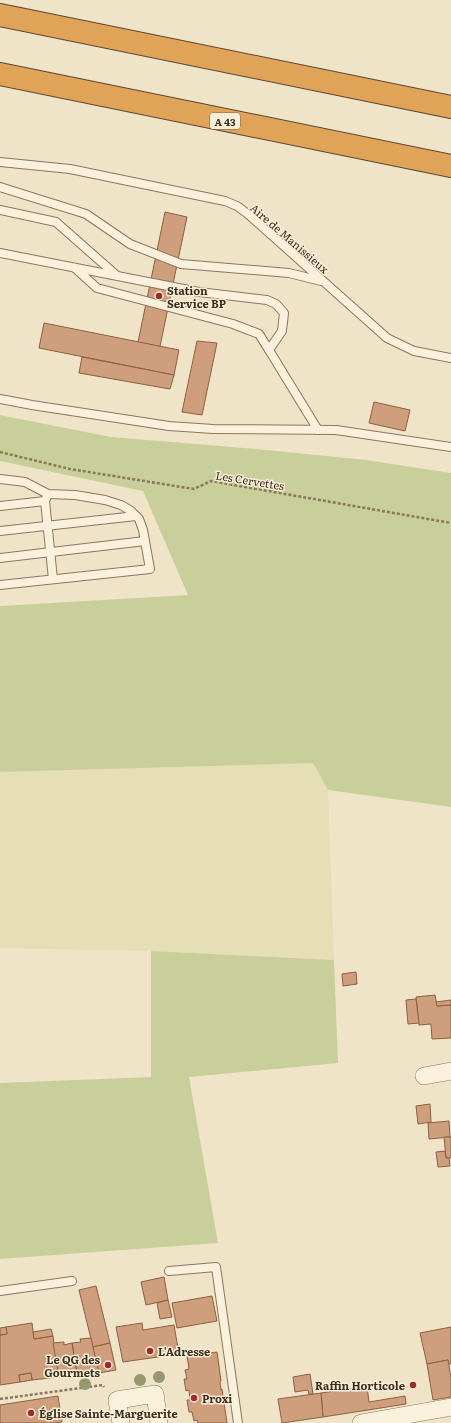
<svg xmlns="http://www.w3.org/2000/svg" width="451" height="1423" font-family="Literata,serif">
<rect width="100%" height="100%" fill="#f0e4c8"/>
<polygon fill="#e6deb5" points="314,763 328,790 334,960 151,951 0,948 0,772"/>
<g fill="#c9cf9b">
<polygon points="0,415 111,437 256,449 366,460 451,473 451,807 328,790 313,763 0,772 0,606 188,595 143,491 0,461"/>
<polygon points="151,951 334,960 338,1063 189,1077 218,1243 0,1259 0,1083 151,1077"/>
</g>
<g fill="#cf9f7d" stroke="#8d5f41">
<polygon points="165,212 187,217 159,351 137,347"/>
<polygon points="44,323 179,350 174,375 39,348"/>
<polygon points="197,341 217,343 202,415 182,412"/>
<polygon points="82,357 174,375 170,389 79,373"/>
<polygon points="374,402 410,410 405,431 369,423"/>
<polygon points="356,972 357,984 343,986 342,974"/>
<polygon points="435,995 437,1006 451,1005 451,1038 432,1039 431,1024 419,1025 416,997"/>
<polygon points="416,999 419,1023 408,1024 406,1000"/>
<polygon points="451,1000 451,1005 437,1006 436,1002"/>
<polygon points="430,1104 431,1122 418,1124 416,1106"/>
<polygon points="449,1121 450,1137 429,1139 428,1123"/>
<polygon points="444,1137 451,1137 451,1158 446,1158"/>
<polygon points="445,1151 446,1158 449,1158 450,1166 438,1167 436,1152"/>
<polygon points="164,1277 168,1300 146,1305 141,1282"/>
<polygon points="96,1286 110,1343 93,1347 79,1290"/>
<polygon points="212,1296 217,1321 177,1328 172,1303"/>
<polygon points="168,1300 172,1317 160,1319 157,1303"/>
<polygon points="32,1323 34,1339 53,1336 59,1377 32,1380 31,1373 19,1375 20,1382 0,1385 0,1335 7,1334 6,1327"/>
<polygon points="142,1323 143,1330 174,1325 179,1354 123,1362 116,1327"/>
<polygon points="6,1327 7,1334 0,1335 0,1328"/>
<polygon points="451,1327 451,1364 449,1364 448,1360 427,1364 420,1333"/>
<polygon points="51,1329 53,1336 34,1339 33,1332"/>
<polygon points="91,1338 99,1371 77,1374 72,1343 81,1342 80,1339"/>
<polygon points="64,1342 64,1345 72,1343 77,1374 59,1377 53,1343"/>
<polygon points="110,1343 116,1370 99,1373 93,1347"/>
<polygon points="217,1352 221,1381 220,1382 221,1390 222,1389 227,1423 198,1423 197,1420 194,1421 192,1412 189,1412 187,1400 190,1400 189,1390 186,1391 184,1379 187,1379 185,1370 189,1369 187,1356"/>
<polygon points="448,1360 451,1378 451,1397 433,1400 427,1364"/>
<polygon points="31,1373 32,1380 20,1382 19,1375"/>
<polygon points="310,1374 313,1394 309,1394 308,1390 295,1392 293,1377"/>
<polygon points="367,1386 369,1402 405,1396 406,1404 323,1417 321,1393"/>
<polygon points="321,1393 323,1417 282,1423 278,1399"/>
<polygon points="58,1396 62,1422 54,1423 0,1423 0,1405"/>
</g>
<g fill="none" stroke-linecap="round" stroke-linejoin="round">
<g stroke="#8d765c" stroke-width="10">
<g id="service">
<polyline points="0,162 70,169 225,201 237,206 248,214 387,338 414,351 451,358"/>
<polyline points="0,187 86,214 130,244 181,264 289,273 321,281"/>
<polyline points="0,210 56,222 116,275"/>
<polyline points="0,253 199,292 267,300 276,304 284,313 282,331 269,350 318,430"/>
<polyline points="75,268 97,288 233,324 259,334 269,350"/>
<polyline points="0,399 32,405 169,426 213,429 336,430 451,447"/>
<polyline points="0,479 25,482 48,494 75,495 105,500 121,505 131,511 139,519 143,530 150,569 0,585"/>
<polyline points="48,494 45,501 53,579"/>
<polyline points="0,506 45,501"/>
<polyline points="0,531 136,516"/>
<polyline points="0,558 145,541"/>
<polyline points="169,1271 216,1267 238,1423"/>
<polyline points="0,1291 72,1281"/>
</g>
</g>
<g stroke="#8d765c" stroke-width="18">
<g id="minor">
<polyline points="424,1076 451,1071"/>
<polyline points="121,1423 117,1400 155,1394 159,1423"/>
<polyline points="361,1423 451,1407"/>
</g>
</g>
<g stroke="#5b4430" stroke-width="24">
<g id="motorway">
<polyline points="0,15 451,107"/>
<polyline points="0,74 451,166"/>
</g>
</g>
<g stroke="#8d765c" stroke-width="2.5" stroke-dasharray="3 2" stroke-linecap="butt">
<polyline points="0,452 70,469 194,489 211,481 451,523"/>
<polyline points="0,1399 103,1385 104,1387"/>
</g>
<use href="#service" stroke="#faf1dc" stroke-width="8"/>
<use href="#minor" stroke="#faf1dc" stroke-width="17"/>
<use href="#motorway" stroke="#e0a458" stroke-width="22"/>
</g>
<g fill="#96986f">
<circle cx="159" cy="1377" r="6"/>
<circle cx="140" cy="1380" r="6"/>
<circle cx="85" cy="1384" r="6"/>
</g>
<g fill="#9e2a2b" stroke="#f7eed8" stroke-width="1.5">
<circle cx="159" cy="296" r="4"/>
<circle cx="150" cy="1351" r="4"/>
<circle cx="108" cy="1365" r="4"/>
<circle cx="413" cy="1385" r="4"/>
<circle cx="194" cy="1398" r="4"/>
<circle cx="31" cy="1413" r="4"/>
</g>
<g text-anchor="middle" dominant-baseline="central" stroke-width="3" stroke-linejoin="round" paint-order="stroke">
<rect fill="#f7eed8" stroke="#756857" stroke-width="1" x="210" y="113" width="30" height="16" rx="3"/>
<g font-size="10" font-weight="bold" fill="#3d2e20">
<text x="225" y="121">A 43</text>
</g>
<g font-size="11" fill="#3d2e20" stroke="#f7eed8">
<text transform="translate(290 238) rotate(41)">Aire de Manissieux</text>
<text transform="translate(250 480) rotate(9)">Les Cervettes</text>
</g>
<g font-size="11" font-weight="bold" fill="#3d2e20" stroke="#f7eed8" text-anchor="start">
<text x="167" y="290">Station<tspan x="167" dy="13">Service BP</tspan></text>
<text x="158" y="1351">L'Adresse</text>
<text x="100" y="1359" text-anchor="end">Le QG des<tspan x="100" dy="13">Gourmets</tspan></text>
<text x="405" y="1385" text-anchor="end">Raffin Horticole</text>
<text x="202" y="1398">Proxi</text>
<text x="39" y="1413">Église Sainte-Marguerite</text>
</g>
</g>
</svg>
